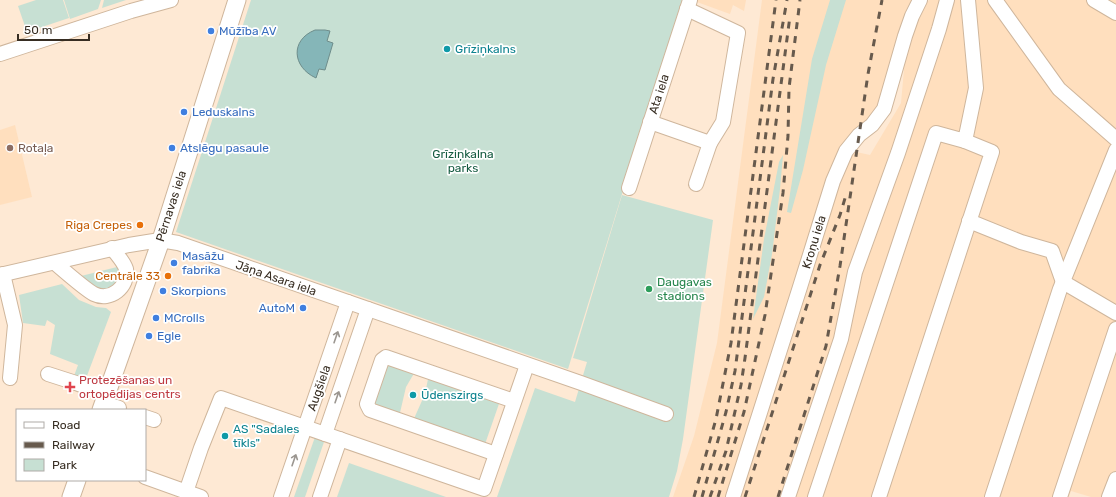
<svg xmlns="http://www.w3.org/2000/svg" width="1116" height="497" font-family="Rubik,sans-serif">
<rect width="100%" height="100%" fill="#fee9d4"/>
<g fill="#ffdfbe">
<polygon points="698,0 746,0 744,11 733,5 730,14 697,2"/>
<polygon points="762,0 913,0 880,107 843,143 828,180 728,497 673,497 694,436 717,343"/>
<polygon points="929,0 1116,0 1116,497 1091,497 1071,491 1069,497 740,497 800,314 831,213 838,183 852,151 870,155 901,103 905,59 918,16"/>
<polygon points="15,125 32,197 0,205 0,130"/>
</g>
<g fill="#c7e0d3">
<polygon points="36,0 63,0 69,18 27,32 18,6"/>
<polygon points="64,0 101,0 98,9 70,19"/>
<polygon points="104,0 126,0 102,8"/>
<polygon points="251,0 682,0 568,369 176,232"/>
<polygon points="830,0 846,0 826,65 803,170 791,213 787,212 812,59"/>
<polygon points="783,155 780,189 772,254 764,297 753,319 764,239 779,162"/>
<polygon points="622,195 713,220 683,439 677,471 669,497 497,497 535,388 575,402 587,362 573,358"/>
<polygon points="121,266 123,271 113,289 99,290 81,276"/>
<polygon points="62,284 79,300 96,307 106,308 111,312 85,381 74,376 78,365 50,354 55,325 47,320 45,326 23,323 19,295"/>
<polygon points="385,362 416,370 406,387 399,417 372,408"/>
<polygon points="429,374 501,398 484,447 412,423 425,394"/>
<polygon points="315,437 323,439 324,442 305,497 294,497"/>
<polygon points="349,463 446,497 337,497"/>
</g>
<path fill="#85b6b8" stroke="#6e8d8b" d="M315,30h10l5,1 -3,10 6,2 -8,27 -6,-1 -3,9c-24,-11 -26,-38 -1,-48z"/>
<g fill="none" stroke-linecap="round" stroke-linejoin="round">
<g stroke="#cfb69c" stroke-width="16">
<g id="minor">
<polyline points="995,0 1059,89 1116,139"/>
<polyline points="1094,0 1116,13"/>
<polyline points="687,9 738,33 723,122 710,143"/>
<polyline points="0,54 131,11 171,0"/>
<polyline points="650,122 710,143 696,184"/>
<polyline points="629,188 690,0"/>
<polyline points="969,221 1021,242 1052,251 1063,282 1116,313"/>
<path d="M55,263c7,6 31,27 39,31 16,8 35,-7 32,-25 -2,-7 -9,-14 -14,-21"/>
<polyline points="3,274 15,325 10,378"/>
<polyline points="0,275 129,245 160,240 178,243 581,383 666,414"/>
<polyline points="48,374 76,383 107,395"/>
<polyline points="104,403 119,408"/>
<polyline points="145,417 154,420"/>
<polyline points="325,434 368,309"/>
<polyline points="496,454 370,410 367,404 382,360 386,357 514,401"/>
<polyline points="145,477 201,497"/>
<polyline points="186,492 201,448 221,398 484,489 527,365"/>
<polyline points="281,497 348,302"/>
<polyline points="320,497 340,439"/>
<polyline points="733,497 800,287 833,181 846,151 859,135 872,125 884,109 905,36 912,16 920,0"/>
<polyline points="788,497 841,339 855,272 898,153 939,29 947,0"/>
<polyline points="815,497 936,133 965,141 976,88 968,0"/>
<polyline points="879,497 992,152 965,141"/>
<polyline points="992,497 1060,289 1116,150"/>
<polyline points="1060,497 1116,329"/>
<polyline points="1109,497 1116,479"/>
</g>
</g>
<g stroke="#cfb69c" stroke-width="19">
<g id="major">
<polyline points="101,410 159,246 237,0"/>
<polyline points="71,497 77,480"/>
</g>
</g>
<use href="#minor" stroke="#fff" stroke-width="14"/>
<use href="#major" stroke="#fff" stroke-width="17"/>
<g stroke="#675a4d" stroke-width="3" stroke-dasharray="7 7" stroke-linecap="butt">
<polyline points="694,497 716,419 731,343 776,0"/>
<polyline points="702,497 726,412 735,371 773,79 787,0"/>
<polyline points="710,497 726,451 741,385 745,358 790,16"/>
<polyline points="718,497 744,412 765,315 783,193 788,136 789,88 800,0"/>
<polyline points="745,497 820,265 840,215 846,195"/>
<polyline points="778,497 826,346 840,266 868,74 882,0"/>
</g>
</g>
<defs><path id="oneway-shaft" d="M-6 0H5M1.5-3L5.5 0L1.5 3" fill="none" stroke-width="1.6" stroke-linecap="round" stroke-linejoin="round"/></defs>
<g stroke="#9b9690">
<use href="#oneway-shaft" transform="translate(336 337) rotate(-71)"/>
<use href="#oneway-shaft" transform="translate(337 397) rotate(-71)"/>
<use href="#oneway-shaft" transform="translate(294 460) rotate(-71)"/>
</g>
<g fill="#3f7fe0" stroke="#fff" stroke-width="1.5">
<circle cx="211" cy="31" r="4"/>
<circle cx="184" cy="112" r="4"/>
<circle cx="172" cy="148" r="4"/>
<circle cx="174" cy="263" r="4"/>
<circle cx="163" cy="291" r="4"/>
<circle cx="303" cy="308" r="4"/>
<circle cx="156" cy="318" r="4"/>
<circle cx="149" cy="336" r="4"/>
</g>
<g fill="#0f9aa8" stroke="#fff" stroke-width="1.5">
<circle cx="447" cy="49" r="4"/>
<circle cx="413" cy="395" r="4"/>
<circle cx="225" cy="436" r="4"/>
</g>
<circle fill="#8d6e63" stroke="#fff" stroke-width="1.5" cx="10" cy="148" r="4"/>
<g fill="#e8710a" stroke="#fff" stroke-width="1.5">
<circle cx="140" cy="225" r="4"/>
<circle cx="168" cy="276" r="4"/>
</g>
<circle fill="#2e9e5b" stroke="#fff" stroke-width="1.5" cx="649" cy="289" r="4"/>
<path fill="#e0444e" stroke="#fff" stroke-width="1.5" d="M68 381h4v4h4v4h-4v4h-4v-4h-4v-4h4z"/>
<g text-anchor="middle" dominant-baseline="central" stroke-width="3.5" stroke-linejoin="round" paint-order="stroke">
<g font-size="12" fill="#366cbe" stroke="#fff" text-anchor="start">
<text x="219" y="31">Mūžība AV</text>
<text x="192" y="112">Leduskalns</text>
<text x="180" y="148">Atslēgu pasaule</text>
<text x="182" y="256">Masāžu<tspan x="182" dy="14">fabrika</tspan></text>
<text x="171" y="291">Skorpions</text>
<text x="295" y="308" text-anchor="end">AutoM</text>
<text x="164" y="318">MCrolls</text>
<text x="157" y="336">Egle</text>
</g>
<g font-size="12" fill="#0d838f" stroke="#fff" text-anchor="start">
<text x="455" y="49">Grīziņkalns</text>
<text x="421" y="395">Ūdenszirgs</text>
<text x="233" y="429">AS "Sadales<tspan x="233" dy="14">tīkls"</tspan></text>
</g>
<g font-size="12" fill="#372d22" stroke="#fff">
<text transform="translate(659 94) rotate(-72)">Ata iela</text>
<text transform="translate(171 206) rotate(-72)">Pērnavas iela</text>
<text transform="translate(814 242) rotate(-73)">Kroņu iela</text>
<text transform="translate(276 278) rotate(19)">Jāņa Asara iela</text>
<text transform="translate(319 388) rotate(-71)">Augšiela</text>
</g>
<g font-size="12" fill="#785e54" stroke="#fff" text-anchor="start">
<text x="18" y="148">Rotaļa</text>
</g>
<g font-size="12" fill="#155b41" stroke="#fff">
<text x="463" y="154">Grīziņkalna<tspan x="463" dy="14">parks</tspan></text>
</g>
<g font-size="12" fill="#c56008" stroke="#fff" text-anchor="end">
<text x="132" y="225">Riga Crepes</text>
<text x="160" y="276">Centrāle 33</text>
</g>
<g font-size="12" fill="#27864d" stroke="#fff" text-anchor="start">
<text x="657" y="282">Daugavas<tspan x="657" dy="14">stadions</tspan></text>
</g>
<g font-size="12" fill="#be3a42" stroke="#fff" text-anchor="start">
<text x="79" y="380">Protezēšanas un<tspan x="79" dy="14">ortopēdijas centrs</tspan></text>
</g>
</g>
<rect x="16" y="409" width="130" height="72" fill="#ffffff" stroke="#afaba7"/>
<rect x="24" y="422" width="20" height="6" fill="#ffffff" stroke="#afaba7"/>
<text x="52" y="429" font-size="12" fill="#372d22">Road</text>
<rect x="24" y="442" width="20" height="6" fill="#675a4d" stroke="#afaba7"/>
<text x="52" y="449" font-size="12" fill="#372d22">Railway</text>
<rect x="24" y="459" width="20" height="12" fill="#c7e0d3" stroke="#afaba7"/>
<text x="52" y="469" font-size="12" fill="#372d22">Park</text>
<path d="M18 34v6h71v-6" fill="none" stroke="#372d22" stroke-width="2"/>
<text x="24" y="34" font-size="12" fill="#372d22" stroke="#ffffff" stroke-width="3" paint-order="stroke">50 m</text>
</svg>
